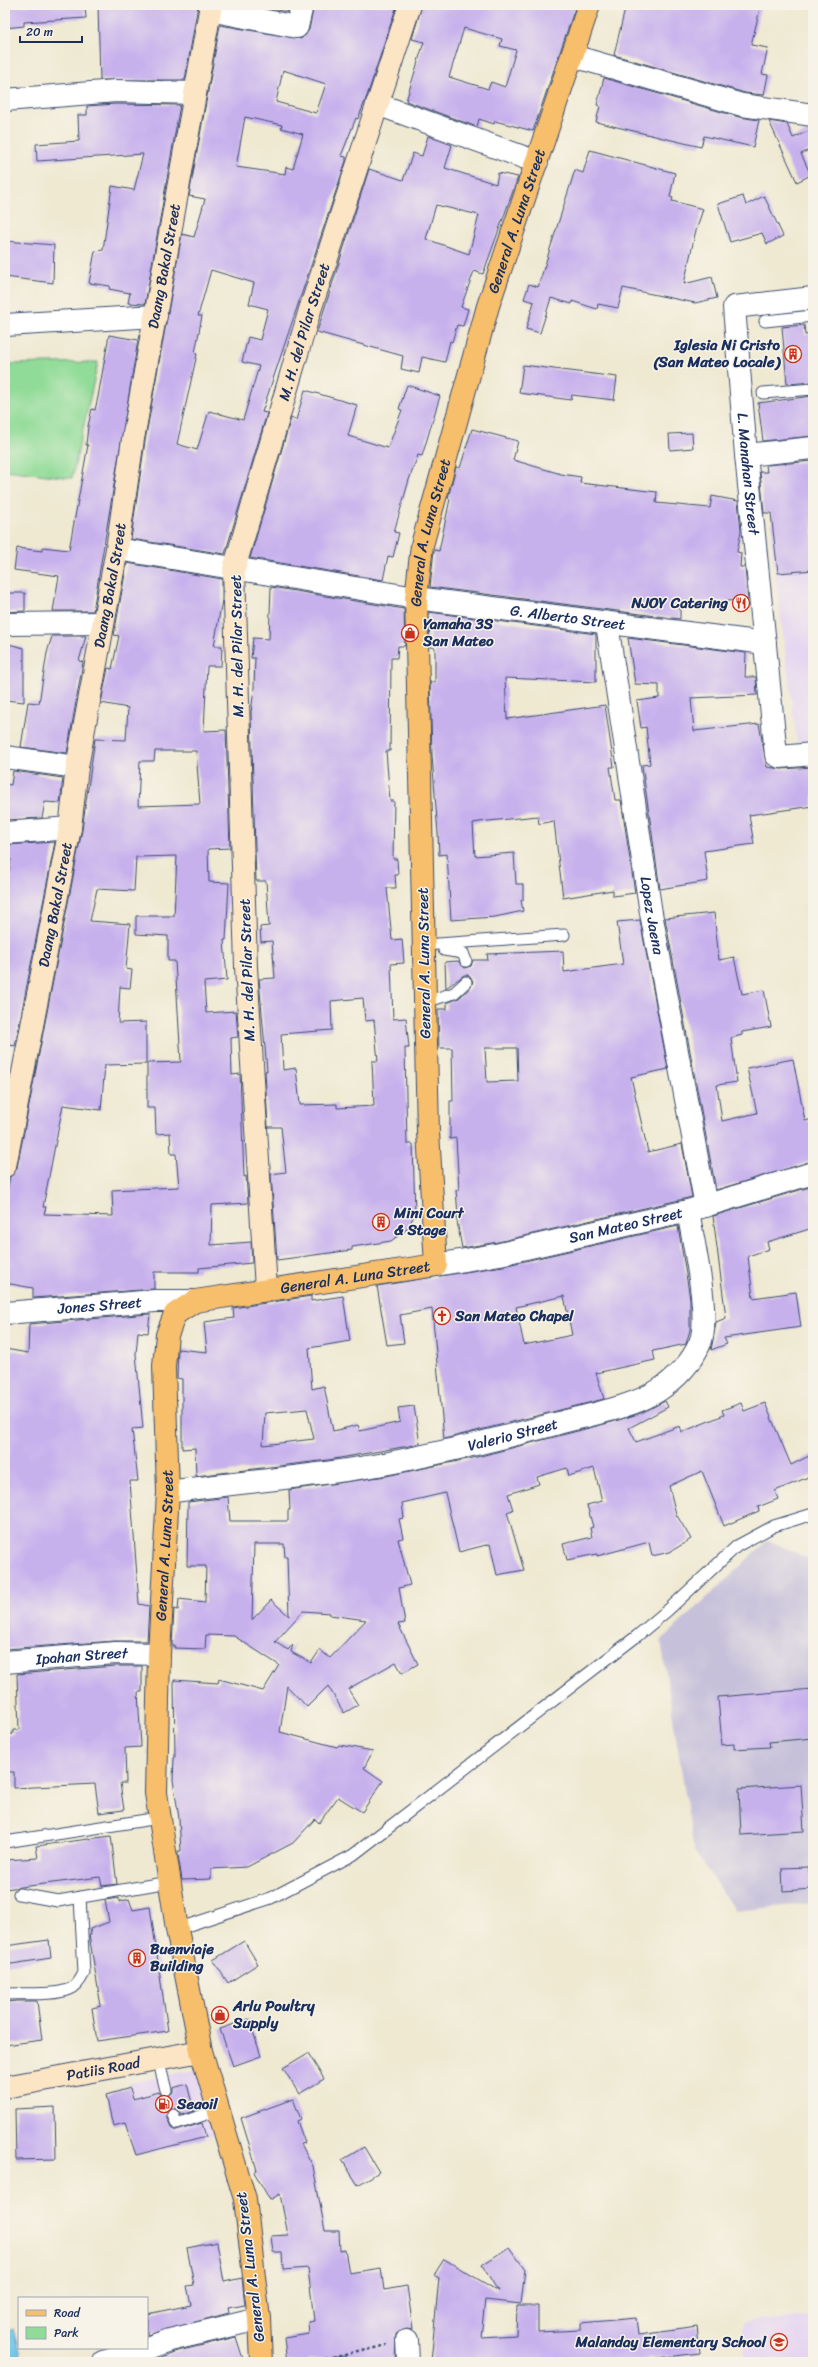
<svg xmlns="http://www.w3.org/2000/svg" width="818" height="2367" font-family="Sriracha,sans-serif">
<rect width="100%" height="100%" fill="#f7f3e8"/>
<filter id="ink" filterUnits="userSpaceOnUse"><feTurbulence type="fractalNoise" baseFrequency=".025" numOctaves="2"/><feDisplacementMap in="SourceGraphic" scale="8" xChannelSelector="R" yChannelSelector="G"/><feConvolveMatrix kernelMatrix="1 2 1 2 8 2 1 2 1" color-interpolation-filters="sRGB"/></filter>
<filter id="wash" filterUnits="userSpaceOnUse"><feTurbulence type="fractalNoise" baseFrequency=".012" numOctaves="4" result="noise"/><feDisplacementMap in="SourceGraphic" scale="16" xChannelSelector="R" yChannelSelector="G"/><feGaussianBlur stdDeviation="0.9" result="paint"/><feColorMatrix in="noise" values="0 0 0 0 0 0 0 0 0 0 0 0 0 0 0 0 0 1.4 0 .05"/><feComposite in="paint" operator="in"/></filter>
<g filter="url(#wash)">
<rect width="100%" height="100%" fill="#efe9d2"/>
<g fill="#e4d3f2">
<polygon points="813,531 813,749 797,742 770,535"/>
<polygon points="199,2069 214,2135 150,2154 129,2083"/>
<polygon points="813,2316 813,2362 746,2362 742,2322"/>
</g>
<polygon fill="#c6c0da" points="768,1540 813,1561 813,1903 735,1911 694,1851 661,1641"/>
<polygon fill="#90db97" stroke="#56857a" points="98,362 72,478 5,470 5,364"/>
<polygon fill="#69c2e6" stroke="#4278a2" points="14,2329 23,2362 5,2362 5,2332"/>
<g id="blocks">
<g fill="#c7b1ed" fill-rule="evenodd">
<polygon points="30,5 85,5 86,18 24,22 24,26 5,28 5,7"/>
<polygon points="98,5 198,5 185,80 100,80"/>
<polygon points="250,5 289,5 288,12"/>
<path d="M314,5h83l-30,91 -9,23 -2,-1 -15,38 5,1v4l-84,251 5,1 -42,141 -94,-15 14,-98 37,-207 12,3 11,-38 -16,-3 31,-171 81,14 8,-9zM283,70l43,14 -10,29 -40,-11zM245,117l37,8 -1,3 22,6 -10,35 -7,-2 -1,7 -49,-7zM211,270l43,13 -5,21 19,5 -8,31 -12,-3 -6,25 17,4 -16,54 -34,-9 -12,39 -20,-6 20,-90 -2,-1 7,-37h-4z"/>
<path d="M422,5h154l-43,126 -38,-10 -1,3 -15,-5 -2,8 -71,-26 18,-59 -12,-3zM464,28l38,11 -2,7 16,4 -11,37 -14,-5 -3,7 -39,-12z"/>
<polygon points="626,5 761,5 751,45 768,48 762,74 768,75 764,95 745,93 614,55"/>
<polygon points="604,78 739,117 759,120 753,147 704,136 701,147 596,122 600,106 597,105"/>
<polygon points="116,104 180,105 145,304 128,303 130,293 109,289 110,286 89,283 95,251 103,250 112,186 134,190 143,154 37,161 36,144 79,141 78,115 87,115 87,106"/>
<polygon points="769,121 787,124 793,138 813,129 813,148 801,154 811,175 797,182"/>
<path d="M428,136l24,9 -7,23 51,16 2,-11 20,4 -35,97 -9,-3 -13,36 7,2 -5,17 -6,-1 -5,17 -2,-1 -5,21 -23,-5 -3,16 -18,-4 2,-13 -86,-24 52,-163 34,11 10,-27 9,3zM436,205l43,10 -10,39 -43,-15z"/>
<polygon points="590,150 675,173 670,197 673,198 672,201 703,209 695,234 684,284 712,277 717,298 695,303 623,288 618,308 598,304 597,309 572,301 572,304 551,298 540,333 526,329 534,302 524,299 529,284 538,287 575,170 583,173"/>
<polygon points="743,196 746,205 764,196 783,236 767,244 762,233 730,242 718,204"/>
<polygon points="5,241 54,245 53,283 5,277"/>
<polygon points="804,325 805,335 813,334 813,382 787,384 782,327"/>
<polygon points="109,335 138,340 93,611 53,611 59,576 14,570 17,548 42,551 42,547 69,550 88,445 86,445 88,426 92,409 95,410 98,397"/>
<polygon points="523,365 617,377 614,400 572,395 571,400 519,393"/>
<polygon points="407,385 440,396 422,456 418,455 409,480 394,532 399,533 393,557 388,556 383,580 250,558 291,418 296,420 305,390 357,405 348,436 388,448 402,410 399,409"/>
<polygon points="813,396 813,436 763,441 758,403"/>
<polygon points="472,429 518,441 513,460 561,474 581,477 580,483 657,492 656,503 710,508 712,496 738,501 741,531 737,552 741,553 740,567 745,567 748,600 680,603 680,619 430,587 434,550 439,551 450,499 448,498 456,467 460,468"/>
<polygon points="692,433 693,448 670,450 669,434"/>
<polygon points="813,461 813,570 778,573 771,513 764,513 760,472 767,472 766,465"/>
<path d="M127,563l95,16v21l-8,46h8l-1,20h-14l-3,65 22,-1 4,118 -22,1 1,33 20,1 -3,57h-2l3,40 -23,2 2,31 30,-2 2,26 -7,1 1,37 8,-1 4,103 2,-1 2,27 -36,2 -1,40 40,-3 1,21 -53,5v4h-45v17l-121,9v-10l-28,-5v-82l5,-24 7,-9 65,-338 13,-91 31,1 2,-32 -27,-5 7,-35 4,1 7,-33 -5,-1zM155,751h41l4,53 -62,2 2,-45h14zM177,856l-3,60h-38v18l32,2v25h7l6,101 -34,1v45h8l1,26 14,-1 1,21h5l3,33 -67,3 1,26 -69,-2 2,-7h-3l20,-102 38,5 4,-45 41,-1v-42l-28,1 2,-36 10,1 2,-18 -6,-1 4,-45 -40,-3 7,-32 37,2 2,-34z"/>
<path d="M271,587l133,22 1,37h-7l-1,12h-6l-1,93h-4l4,50h4l-1,58h4l1,16h-3l1,13h-9l5,52 10,-1 2,24 -13,1 2,55 13,-1 3,30h-4l2,96h6l2,70 -8,15 -16,12 -39,6v3l-75,10 -6,-86 15,-2 -5,-45h-13l-3,-56h2l-8,-92 16,-1 -3,-37 -11,1 -1,-15 9,-1 -3,-45h-10l-5,-168 3,-25 1,-30h-4l2,-20 16,1zM363,998l2,23 9,-1 4,41h-6l2,45 -37,2v-4l-37,1 -4,-37 -13,2 -2,-36 51,-4 -1,-29z"/>
<polygon points="5,593 25,593 25,611 5,612"/>
<polygon points="429,612 596,634 596,682 505,678 507,719 605,705 614,767 610,767 615,800 621,800 635,893 613,896 613,890 563,898 554,821 539,824 538,816 479,822 473,823 475,856 514,853 516,884 523,884 523,900 521,900 523,911 495,917 451,920 447,854 439,855 438,834 432,755 430,682 435,682 435,648 430,647"/>
<polygon points="52,636 86,636 79,661 83,662 67,753 21,747 28,702 39,703 47,653"/>
<polygon points="628,638 746,653 745,677 756,677 757,695 691,698 694,731 759,724 767,767 781,769 813,767 813,806 749,815 754,844 704,851 708,881 660,889 642,765 650,764 646,727 641,728 637,701 659,698 659,685 635,684"/>
<polygon points="5,643 24,648 24,702 5,700"/>
<polygon points="13,771 63,778 60,803 45,802 42,818 5,820 5,784 11,785"/>
<polygon points="55,842 15,1046 5,1044 5,893 11,859 5,859 5,845"/>
<polygon points="714,913 719,960 734,957 742,994 764,990 771,1027 742,1032 742,1035 731,1038 737,1082 717,1085 722,1121 757,1113 747,1068 793,1059 805,1121 813,1119 813,1161 716,1190 665,918"/>
<path d="M640,920l28,149 -37,8 17,75 34,-8 10,53 -194,45 -36,6 -6,-32 2,-1 -2,-25h3l-3,-52 -6,1v-38h3l-1,-53h-13l-1,-39h9v-6l12,-5 12,-11 2,-6 -5,-6h-4l-18,13 -1,-26 13,-1 7,7 6,-2 2,-6h15l-1,-6 76,-3 1,21 59,-8 -6,-42zM485,1048h32l1,33 -31,1z"/>
<polygon points="813,1186 813,1228 767,1242 769,1249 748,1256 753,1298 796,1292 801,1327 724,1338 727,1344 711,1350 716,1322 726,1318 713,1216"/>
<path d="M678,1226l12,73v31l-4,14 -33,7 2,9 -59,13 8,26 -160,40 -12,-130 -32,6 4,28 -17,2 -10,-59 126,-20zM564,1296l8,39 -48,10 -8,-38z"/>
<path d="M311,1296v5l32,-5 7,45 -41,7 3,41 12,-3 9,45 25,-6 2,6 40,-9 -2,-14 16,-2 6,38 -92,16 -132,16 -1,-28 -13,1v-70l-5,-1 1,-29 29,3 -3,-30 30,-4 -1,-10zM307,1409l7,30 -51,6 2,-32z"/>
<polygon points="150,1314 148,1333 138,1332 136,1354 143,1428 132,1429 138,1481 130,1481 139,1604 149,1606 147,1641 114,1641 5,1649 5,1349 28,1353 29,1324"/>
<path d="M665,1401l3,6 -39,21 7,14 44,-16 2,6 42,-17 -2,-5 19,-7 3,8 21,-8 26,62 22,-11v21l-38,16 3,8 -20,8 1,4 -35,15 -22,-55 -33,15 7,28 15,25 -21,13 -18,4 -3,-14 -52,14v-2l-30,6 -4,-16 29,-7 -2,-9 3,-1 -6,-22 15,-4 -8,-33 -25,8 -2,-8 -30,9 2,7 -31,10 5,16 -6,2 17,58 -27,5 -7,-31 -31,8 -14,-59 -43,10 2,15 -5,1 4,19 -5,1 12,46 -11,3 6,35 -7,1 20,40 -16,9 -6,-11 -48,27 10,16 -14,8 -16,-27 -21,21 -20,-21 -7,46 57,15 2,-2 34,6 -9,17 19,13 -21,31 -24,-15 -19,26 -4,-4 -22,24 -46,24 -36,2v10l-29,1 -4,-25v-4h3l-2,-33 -6,-38 1,-22h1l-1,-78 44,3 1,-4 44,12 16,-26 -45,-29 -28,-1 -1,14 -31,-1 1,-2h-3l2,-37 4,1 1,-11 26,3 1,-36h-19l1,-64 40,-5 2,24h58v-11h2l-1,-20 97,-14 87,-18 139,-36 29,-9zM254,1544h30l1,13h2l2,59 -18,-16 -19,20zM303,1611l27,2v2l36,5 -36,38 -10,-8 -9,13 -20,-11 2,-8 -5,6 -13,-8z"/>
<polygon points="115,1666 142,1666 142,1692 138,1692 141,1747 125,1748 126,1783 120,1783 124,1810 99,1813 95,1784 14,1788 14,1772 5,1772 5,1735 13,1734 13,1730 19,1730 17,1674"/>
<polygon points="813,1689 813,1738 769,1742 770,1747 734,1749 734,1744 722,1745 718,1697"/>
<polygon points="801,1785 804,1831 741,1835 739,1789"/>
<polygon points="111,1836 117,1884 102,1886 100,1877 5,1889 5,1860 38,1858 36,1846"/>
<polygon points="809,1867 809,1873 813,1873 813,1889 783,1891 782,1868"/>
<polygon points="119,1898 119,1902 129,1899 133,1910 150,1907 168,2031 97,2041 92,2008 101,2006 89,1935 91,1935 90,1929 109,1922 105,1900"/>
<polygon points="49,1940 51,1958 5,1965 5,1946"/>
<polygon points="244,1941 258,1964 228,1983 213,1960"/>
<polygon points="18,2001 37,2001 42,2040 5,2045 5,2002"/>
<polygon points="249,2019 261,2056 233,2066 220,2029"/>
<polygon points="308,2053 324,2079 299,2094 283,2068"/>
<polygon points="187,2084 194,2111 181,2115 177,2109 171,2108 167,2111 167,2118 171,2127 176,2131 202,2123 206,2137 136,2155 125,2123 113,2126 106,2095 130,2088 133,2099 159,2092 161,2095 167,2097 173,2092 173,2088"/>
<polygon points="293,2099 301,2119 297,2121 305,2143 301,2144 313,2166 325,2231 339,2231 340,2251 345,2250 349,2273 381,2268 384,2290 407,2286 413,2329 406,2328 396,2334 395,2362 347,2362 345,2356 308,2360 309,2362 287,2362 284,2338 309,2334 308,2322 314,2321 308,2268 283,2270 282,2252 273,2252 271,2236 288,2235 280,2194 270,2200 254,2172 257,2170 241,2118"/>
<polygon points="55,2107 56,2159 16,2160 15,2109"/>
<polygon points="364,2147 379,2172 358,2185 342,2160"/>
<polygon points="217,2242 224,2282 242,2278 245,2305 228,2308 229,2313 147,2335 147,2314 191,2305 187,2286 194,2285 187,2248"/>
<polygon points="509,2247 525,2269 521,2304 485,2300 481,2337 516,2335 517,2306 538,2306 538,2332 581,2330 581,2323 636,2318 638,2335 697,2327 700,2353 625,2362 431,2362 439,2278 434,2275 444,2259 498,2291 482,2265"/>
<polygon points="236,2337 244,2362 147,2362 174,2352"/>
</g>
</g>
</g>
<g filter="url(#ink)">
<use href="#blocks" fill-opacity="0" stroke="#3b4b6f" stroke-width="1"/>
<g fill="none" stroke-linecap="round" stroke-linejoin="round">
<g stroke="#3b4b6f" stroke-width="13">
<g id="lane">
<polyline points="765,321 813,316"/>
<polyline points="763,393 813,389"/>
<polyline points="424,945 564,935"/>
<polyline points="444,950 463,953 466,961"/>
<polyline points="425,1002 454,993 466,982"/>
<polyline points="5,1842 159,1818"/>
<polyline points="19,1894 58,1901 169,1882"/>
<polyline points="177,1929 271,1898 353,1855 637,1636 668,1610 737,1546 774,1526 813,1514"/>
<path d="M5,1994c18,-1 49,2 65,-5 6,-2 11,-10 14,-16l-4,-76"/>
<polyline points="158,2059 166,2090"/>
<polyline points="173,2115 177,2124 218,2110"/>
</g>
</g>
<g stroke="#3b4b6f" stroke-width="24">
<g id="street">
<polyline points="210,10 297,27 302,5"/>
<polyline points="573,56 742,105 813,115"/>
<polyline points="5,100 116,91 195,93"/>
<polyline points="377,104 537,162"/>
<path id="s1" d="M813,298l-79,9 12,148 30,300 4,2 33,-3"/>
<polyline points="5,325 156,316"/>
<polyline points="746,455 813,448"/>
<path id="s2" d="M117,549l299,49 349,45"/>
<polyline points="5,624 102,623"/>
<path id="s3" d="M607,624l44,289 55,293"/>
<polyline points="5,757 77,767"/>
<polyline points="5,833 70,828"/>
<path id="s4" d="M436,1265l64,-11 188,-43 125,-38"/>
<path id="s5" d="M5,1313l150,-12h40"/>
<path id="s6" d="M168,1492c72,-10 144,-15 216,-28 58,-11 115,-25 171,-40 32,-9 77,-16 104,-34 17,-11 33,-28 41,-47 11,-25 -7,-102 -12,-132"/>
<path id="s7" d="M5,1662l110,-9 44,1"/>
<polyline points="407,2340 408,2362"/>
<polyline points="147,2348 170,2340 259,2319"/>
<polyline points="104,2362 146,2348"/>
</g>
</g>
<g stroke="#3b4b6f" stroke-width="24">
<g id="secondary">
<path id="s8" d="M5,1166l65,-338 7,-61 40,-218 16,-110 78,-434"/>
<path id="s9" d="M266,1289l-20,-322 -12,-398 75,-256 101,-308"/>
<path id="s10" d="M5,2087l196,-36"/>
</g>
</g>
<g stroke="#3b4b6f" stroke-width="24">
<g id="primary">
<path id="s11" d="M261,2362l-2,-43 -14,-120 -44,-148 -24,-122 -21,-136 3,-139 9,-162 -4,-126 3,-31 8,-21 20,-13 241,-36 -8,-133 -12,-534 6,-53 66,-239 101,-301"/>
</g>
</g>
<polyline stroke="#3b4b6f" stroke-width="2.5" stroke-dasharray="3 3" stroke-linecap="butt" points="315,2362 387,2345"/>
<use href="#lane" stroke="#fff" stroke-width="11"/>
<use href="#street" stroke="#fff" stroke-width="22"/>
<use href="#secondary" stroke="#fce5c4" stroke-width="22"/>
<use href="#primary" stroke="#f7bf6c" stroke-width="22"/>
</g>
</g>
<defs>
<g id="building-ring" transform="scale(0.9)"><circle r="9.5" fill="#f7f3e8" stroke="#c8321e" stroke-width="1.5"/><path d="M-4-6H4V6H1V3H-1V6H-4ZM-2.5-4.3h1.7v1.8h-1.7ZM.8-4.3h1.7v1.8H.8ZM-2.5-1h1.7V.8h-1.7ZM.8-1h1.7V.8H.8Z" fill="#c8321e"/></g>
<g id="restaurant-ring" transform="scale(0.9)"><circle r="9.5" fill="#f7f3e8" stroke="#c8321e" stroke-width="1.5"/><path d="M-5-6h1v4h1v-4h1v4h1v-4h1v5L-1.5 .5V6h-2V.5L-5-1ZM5-6V6H3V1.5H1.5Q1.5-4 5-6Z" fill="#c8321e"/></g>
<g id="shop-ring" transform="scale(0.9)"><circle r="9.5" fill="#f7f3e8" stroke="#c8321e" stroke-width="1.5"/><path d="M-5-2.5h2.3a2.7 3.5 0 0 1 5.4 0H5L5.5 6h-11ZM-1.5-2.5h3a1.5 2.3 0 0 0-3 0Z" fill="#c8321e"/></g>
<g id="church-ring" transform="scale(0.9)"><circle r="9.5" fill="#f7f3e8" stroke="#c8321e" stroke-width="1.5"/><path d="M-1.2-6h2.4v3.5h3.3v2.4h-3.3V6h-2.4V-.1h-3.3v-2.4h3.3Z" fill="#c8321e"/></g>
<g id="fuel-ring" transform="scale(0.9)"><circle r="9.5" fill="#f7f3e8" stroke="#c8321e" stroke-width="1.5"/><path d="M-5.5-6h7V0h2V4h1.3V-2.5L3-4.5l.8-.8L6-3V5H2.5V1h-1V6h-7ZM-4.2-4.7v3.2H.2V-4.7Z" fill="#c8321e"/></g>
<g id="school-ring" transform="scale(0.9)"><circle r="9.5" fill="#f7f3e8" stroke="#c8321e" stroke-width="1.5"/><path d="M0-5L7-2L0 1L-7-2ZM-4 1L0 2.5L4 1V4Q0 6-4 4Z" fill="#c8321e"/></g>
</defs>
<g fill-rule="evenodd">
<use href="#building-ring" x="793" y="354"/>
<use href="#restaurant-ring" x="741" y="603"/>
<use href="#shop-ring" x="410" y="633"/>
<use href="#building-ring" x="381" y="1222"/>
<use href="#church-ring" x="442" y="1316"/>
<use href="#building-ring" x="137" y="1958"/>
<use href="#shop-ring" x="220" y="2015"/>
<use href="#fuel-ring" x="164" y="2104"/>
<use href="#school-ring" x="779" y="2342"/>
</g>
<g text-anchor="middle" dominant-baseline="central" stroke-width="3" stroke-linejoin="round" paint-order="stroke">
<g font-size="15" fill="#1b2f5e" stroke="#f7f3e8">
<text stroke="none"><textPath href="#s11" startOffset="2387">General A. Luna Street</textPath></text>
<text stroke="none"><textPath href="#s8" startOffset="914">Daang Bakal Street</textPath></text>
<text stroke="none"><textPath href="#s9" startOffset="968">M. H. del Pilar Street</textPath></text>
<text stroke="none"><textPath href="#s1" startOffset="247">L. Manahan Street</textPath></text>
<text stroke="none"><textPath href="#s11" startOffset="2063">General A. Luna Street</textPath></text>
<text stroke="none"><textPath href="#s8" startOffset="590">Daang Bakal Street</textPath></text>
<text stroke="none"><textPath href="#s2" startOffset="456">G. Alberto Street</textPath></text>
<text transform="translate(237 646) rotate(-91)">M. H. del Pilar Street</text>
<text stroke="none"><textPath href="#s8" startOffset="266">Daang Bakal Street</textPath></text>
<text stroke="none"><textPath href="#s3" startOffset="295">Lopez Jaena</textPath></text>
<text transform="translate(424 963) rotate(-91)">General A. Luna Street</text>
<text transform="translate(247 970) rotate(-92)">M. H. del Pilar Street</text>
<text stroke="none"><textPath href="#s4" startOffset="194">San Mateo Street</textPath></text>
<text stroke="none"><textPath href="#s11" startOffset="1247">General A. Luna Street</textPath></text>
<text stroke="none"><textPath href="#s5" startOffset="95">Jones Street</textPath></text>
<text stroke="none"><textPath href="#s6" startOffset="350">Valerio Street</textPath></text>
<text stroke="none"><textPath href="#s11" startOffset="828">General A. Luna Street</textPath></text>
<text stroke="none"><textPath href="#s7" startOffset="77">Ipahan Street</textPath></text>
<text stroke="none"><textPath href="#s10" startOffset="100">Patiis Road</textPath></text>
<text transform="translate(250 2267) rotate(-97)">General A. Luna Street</text>
</g>
<g font-size="15" font-weight="bold" fill="#1b2f5e" stroke="#f7f3e8" text-anchor="start">
<text x="780" y="345" text-anchor="end">Iglesia Ni Cristo<tspan x="780" dy="17">(San Mateo Locale)</tspan></text>
<text x="728" y="603" text-anchor="end">NJOY Catering</text>
<text x="423" y="624">Yamaha 3S<tspan x="423" dy="17">San Mateo</tspan></text>
<text x="394" y="1213">Mini Court<tspan x="394" dy="17">&amp; Stage</tspan></text>
<text x="455" y="1316">San Mateo Chapel</text>
<text x="150" y="1949">Buenviaje<tspan x="150" dy="17">Building</tspan></text>
<text x="233" y="2006">Arlu Poultry<tspan x="233" dy="17">Supply</tspan></text>
<text x="177" y="2104">Seaoil</text>
<text x="766" y="2342" text-anchor="end">Malanday Elementary School</text>
</g>
</g>
<rect width="818" height="2367" fill="none" stroke="#f7f3e8" stroke-width="20"/>
<rect x="18" y="2297" width="130" height="52" fill="#f7f3e8" stroke="#9fa5b1"/>
<rect x="26" y="2310" width="20" height="6" fill="#f7bf6c" stroke="#9fa5b1"/>
<text x="54" y="2317" font-size="12" fill="#1b2f5e">Road</text>
<rect x="26" y="2327" width="20" height="12" fill="#90db97" stroke="#9fa5b1"/>
<text x="54" y="2337" font-size="12" fill="#1b2f5e">Park</text>
<path d="M20 36v6h62v-6" fill="none" stroke="#1b2f5e" stroke-width="2"/>
<text x="26" y="36" font-size="12" fill="#1b2f5e" stroke="#f7f3e8" stroke-width="3" paint-order="stroke">20 m</text>
</svg>
